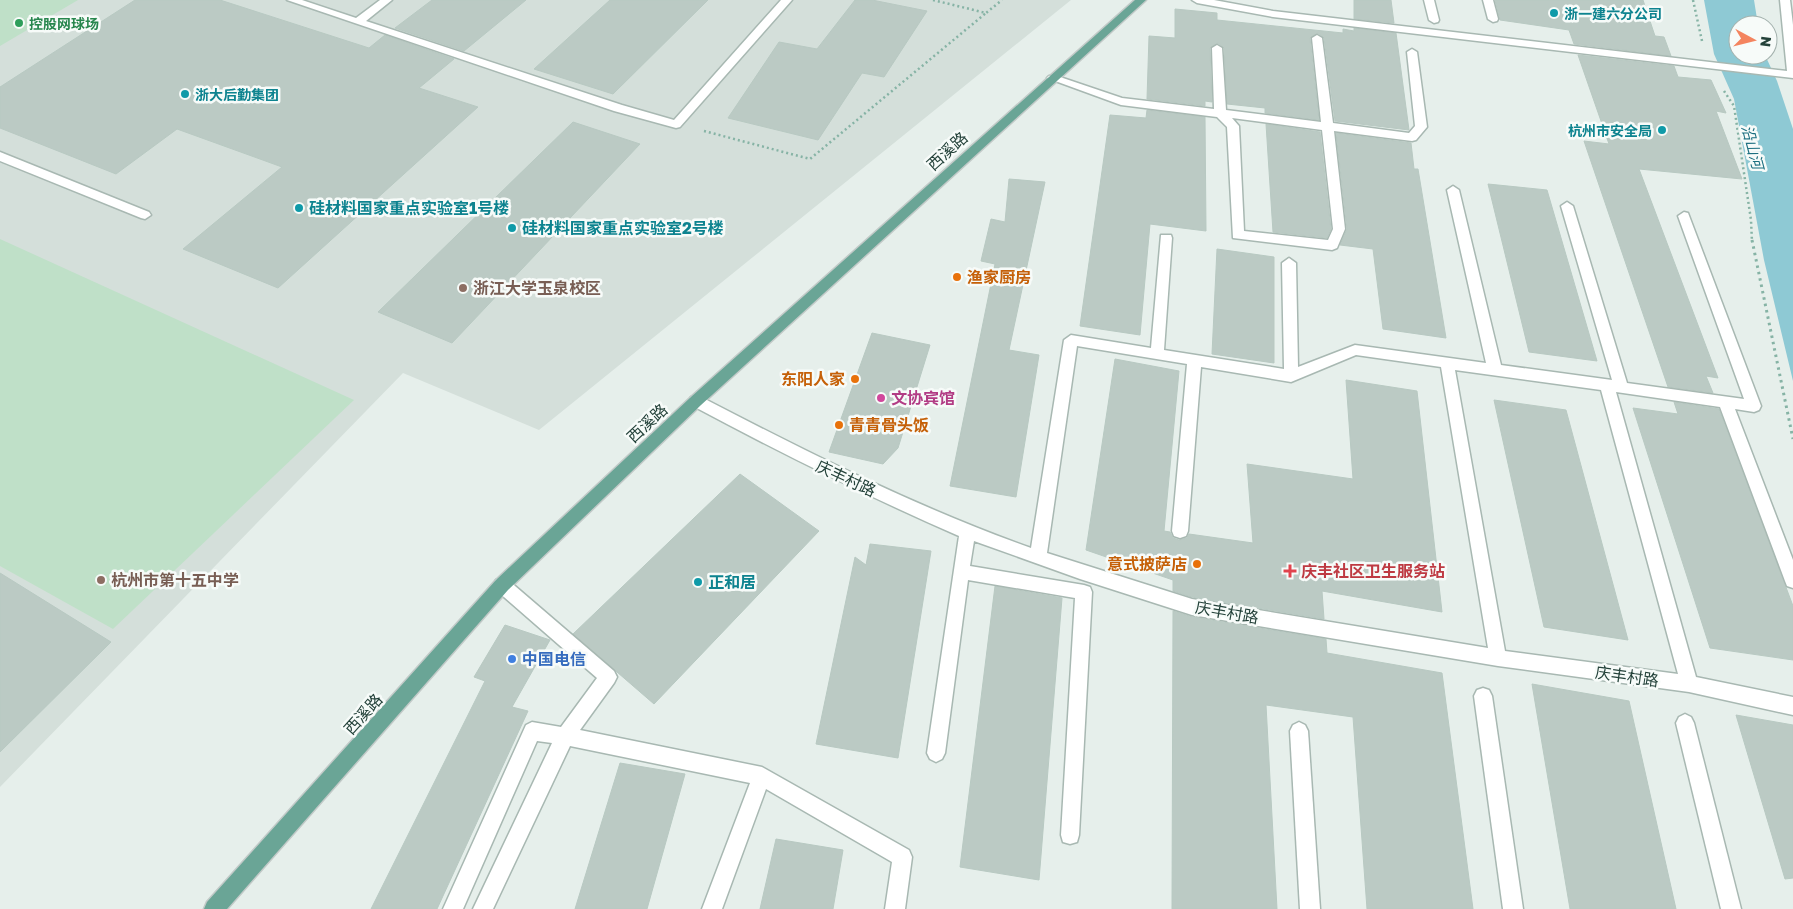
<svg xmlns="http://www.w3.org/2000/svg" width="1793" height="909" font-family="'Golos Text','Noto Sans SC',sans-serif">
<rect width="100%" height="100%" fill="#e6efeb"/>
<polygon fill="#d4dfda" points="0,0 1071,0 539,430 403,373 0,787"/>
<g fill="#bfe0c8">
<polygon points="0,0 78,0 0,46"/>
<polygon points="0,239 354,400 113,629 0,566"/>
</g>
<polygon fill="#8ec9d4" points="1704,0 1754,0 1758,25 1738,25 1738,55 1765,55 1777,81 1793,129 1793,381 1764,260 1734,99 1714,54"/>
<g fill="#bbcac4" stroke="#b8c9c2">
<polygon points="135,0 220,0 369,48 385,35 454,59 419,88 478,107 278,288 183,249 282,167 177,129 116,174 0,128 0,87"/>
<polygon points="432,0 526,0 464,51 395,28"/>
<polygon points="610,0 708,0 613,94 534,69"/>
<polygon points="855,0 872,0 927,11 884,77 862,73 818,140 728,118 779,42 817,49"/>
<polygon points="1354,0 1391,0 1394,23 1354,19"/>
<polygon points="1495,0 1643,0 1655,36 1664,37 1671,56 1574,44 1569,30 1500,20"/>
<polygon points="1175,9 1217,13 1217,20 1343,33 1343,29 1354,31 1354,28 1396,33 1409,130 1335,121 1324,38 1318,33 1310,38 1319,120 1265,113 1265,108 1227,104 1224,48 1218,43 1210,48 1212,102 1205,101 1205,106 1147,99 1149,36 1175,38"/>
<polygon points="1578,55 1674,66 1678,77 1711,80 1726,113 1716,111 1742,179 1639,169 1718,378 1706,376 1713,393 1668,387 1584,141 1609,144"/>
<polygon points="1147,110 1205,117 1206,231 1150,224 1140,335 1080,326 1110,115 1146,118"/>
<polygon points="573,122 640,144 452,343 378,312"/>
<polygon points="1266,124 1320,132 1331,229 1327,238 1273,232"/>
<polygon points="1336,133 1411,143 1414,169 1418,169 1446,338 1383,329 1373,249 1340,245 1347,229"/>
<polygon points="1009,179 1045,182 1009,350 1039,355 1016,497 950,486 995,264 981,261 991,219 1005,222"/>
<polygon points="1488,184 1547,190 1597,361 1529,352"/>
<polygon points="1217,249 1274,257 1274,363 1212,354"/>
<polygon points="872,333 930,345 898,448 883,464 829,452"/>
<polygon points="1115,359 1179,371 1164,531 1170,532 1173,538 1179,540 1187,538 1189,534 1253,543 1247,464 1353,479 1346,380 1417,391 1442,612 1322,591 1324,619 1192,597 1173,591 1173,580 1086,550"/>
<polygon points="1494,400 1566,410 1628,640 1544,627"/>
<polygon points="1674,402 1719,409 1793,606 1793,660 1710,648 1633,408 1678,414"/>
<polygon points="740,474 819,531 654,704 573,634"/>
<polygon points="870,544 931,551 898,758 816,744 855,557 866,565"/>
<polygon points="0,573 111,642 0,752"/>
<polygon points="995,586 1062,598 1039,880 960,867"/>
<polygon points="1173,611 1192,617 1326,639 1327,653 1442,673 1473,909 1367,909 1353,717 1266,705 1277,909 1172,909"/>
<polygon points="505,625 550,640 512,707 528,711 437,909 371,909 485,681 474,677"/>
<polygon points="1532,684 1629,701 1676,909 1570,909"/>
<polygon points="1736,715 1793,725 1793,878 1785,879"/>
<polygon points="620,763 685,774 647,909 575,909"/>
<polygon points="776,839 843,850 833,909 760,909"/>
</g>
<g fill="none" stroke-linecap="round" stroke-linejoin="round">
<g stroke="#a8b8b2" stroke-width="3">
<g id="minor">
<polygon points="287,0 302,0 356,18 380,0 392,0 366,21 622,105 674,120 781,0 792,0 680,127 676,128 614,111"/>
<polygon points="1192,0 1214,0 1273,11 1787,71 1780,0 1790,0 1793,25 1793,78 1273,17 1197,3"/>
<polygon points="1424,0 1434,0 1439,20 1438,22 1434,23 1429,20"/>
<polygon points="1483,0 1493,0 1498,19 1497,21 1493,22 1488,19"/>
<path d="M1317,35l5,3 11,85 76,10 6,-7 -8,-74 5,-3 5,3 10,75 -11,13 -4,1 -78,-10 11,98 -8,19 -5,2 -99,-12 -6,-111 -10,-10 -96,-12 -74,-27 2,-2h8l65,22 92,11 -2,-61 5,-3 5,3 4,62 95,12 -9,-84zM1232,118l90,12 11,99 -5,11 -84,-9 -5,-105z"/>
<polygon points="0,152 149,212 151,215 145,219 141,218 0,161"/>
<path d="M1453,186l6,4 42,175 111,15 -51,-174 6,-4 6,4 54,177 117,16 -66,-183 6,-4 4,1 73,193 -2,4 -5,2 -19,-3 58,151v28l-6,-2 -2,-5 -65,-174 -104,-15 80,285 97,20v18l-104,-23 -191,-26 -306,-51 -112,-36 -106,-38 -4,25 114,19 6,2 2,5 -13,243 -2,7 -7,2 -7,-2 -2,-7 14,-237 -107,-18 -23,173 -3,6 -6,3 -6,-3 -3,-6 32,-217c-92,-40 -180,-84 -268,-131l-2,-4 2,-4h10c108,56 215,110 330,151l33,-208 7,-5 80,13 10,-113h10l1,3 -8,112 120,19 -2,-106 7,-5 7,5 2,104 57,-22 131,18 -39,-173zM1077,346l110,18 -15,167 2,5 6,2 6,-2 2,-5 13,-164 90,15 65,-27 85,12 47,281 -296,-49 -145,-46zM1455,370l146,20 77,284 -173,-23z"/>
<polygon points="502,578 508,580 614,671 617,677 614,683 580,730 762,767 909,850 912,857 905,909 885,909 892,862 766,789 722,909 702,909 750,783 570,746 493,909 473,909 552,743 537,741 463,909 443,909 526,725 532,722 561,727 597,678 496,590 494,585 496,580"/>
<polygon points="1483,688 1489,690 1492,696 1523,909 1503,909 1474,696 1477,690"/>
<polygon points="1685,714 1691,717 1694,723 1741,909 1721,909 1676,723 1679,717"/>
<polygon points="1299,722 1305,725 1308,731 1320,909 1300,909 1290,731 1293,725"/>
</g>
</g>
<g stroke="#c2cac8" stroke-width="3">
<polygon id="major" points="1135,0 1146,0 701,405 508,590 227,909 204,909 207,902 496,580 691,397"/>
</g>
<g stroke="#86b3a5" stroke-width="2.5" stroke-dasharray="2 3" stroke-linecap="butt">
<polyline points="933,0 986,13 1002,0"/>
<polyline points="1693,0 1702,41"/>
<polyline points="1724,91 1734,106 1751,220 1752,242"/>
<polyline points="704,131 810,159 986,13"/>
</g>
<polyline stroke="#86b3a5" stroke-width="3" stroke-dasharray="2.5 4" stroke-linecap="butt" points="1752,240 1793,439"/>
<use href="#minor" fill="#fff" fill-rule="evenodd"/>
<use href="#major" fill="#6aa596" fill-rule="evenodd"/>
</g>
<g fill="#0f9aa8" stroke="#f7fbf9" stroke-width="2">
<circle cx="1554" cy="13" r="5"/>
<circle cx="185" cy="94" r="5"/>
<circle cx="1662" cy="130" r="5"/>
<circle cx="299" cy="208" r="5"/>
<circle cx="512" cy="228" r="5"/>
<circle cx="698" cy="582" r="5"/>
</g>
<circle fill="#2e9e5b" stroke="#f7fbf9" stroke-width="2" cx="19" cy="23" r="5"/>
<g fill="#e8710a" stroke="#f7fbf9" stroke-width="2">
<circle cx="957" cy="277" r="5"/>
<circle cx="855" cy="379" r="5"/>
<circle cx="839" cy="425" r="5"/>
<circle cx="1197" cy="564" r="5"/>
</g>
<g fill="#8d6e63" stroke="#f7fbf9" stroke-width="2">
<circle cx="463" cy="288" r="5"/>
<circle cx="101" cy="580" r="5"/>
</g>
<circle fill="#d1479c" stroke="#f7fbf9" stroke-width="2" cx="881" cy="398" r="5"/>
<path fill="#e0444e" stroke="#f7fbf9" stroke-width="2" d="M1287.5 563.5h5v5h5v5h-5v5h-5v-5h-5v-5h5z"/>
<circle fill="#3f7fe0" stroke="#f7fbf9" stroke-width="2" cx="512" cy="659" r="5"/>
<g text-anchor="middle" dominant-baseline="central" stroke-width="5" stroke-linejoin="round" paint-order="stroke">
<g font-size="14" font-weight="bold" fill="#0d838f" stroke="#f7fbf9" text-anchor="start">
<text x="1564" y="13">浙一建六分公司</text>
<text x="195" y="94">浙大后勤集团</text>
<text x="1652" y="130" text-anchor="end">杭州市安全局</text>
</g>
<g font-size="14" font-weight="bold" fill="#27864d" stroke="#f7fbf9" text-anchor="start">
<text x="29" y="23">控股网球场</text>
</g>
<g font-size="15" font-style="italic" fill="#1c6f80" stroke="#f7fbf9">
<text transform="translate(1753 147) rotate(75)">沿山河</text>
</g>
<g font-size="16" fill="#24423a" stroke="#f7fbf9">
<text transform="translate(947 151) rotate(-42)">西溪路</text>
<text transform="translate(647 423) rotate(-43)">西溪路</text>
<text transform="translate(846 478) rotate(25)">庆丰村路</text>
<text transform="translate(1227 612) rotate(10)">庆丰村路</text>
<text transform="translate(1627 676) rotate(8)">庆丰村路</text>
<text transform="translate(363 714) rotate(-48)">西溪路</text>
</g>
<g font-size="16" font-weight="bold" fill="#0d838f" stroke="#f7fbf9" text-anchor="start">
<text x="309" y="208">硅材料国家重点实验室1号楼</text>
<text x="522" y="228">硅材料国家重点实验室2号楼</text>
<text x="708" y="582">正和居</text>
</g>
<g font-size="16" font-weight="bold" fill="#c56008" stroke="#f7fbf9" text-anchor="start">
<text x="967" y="277">渔家厨房</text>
<text x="845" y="379" text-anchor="end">东阳人家</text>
<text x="849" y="425">青青骨头饭</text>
<text x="1187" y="564" text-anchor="end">意式披萨店</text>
</g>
<g font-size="16" font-weight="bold" fill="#785e54" stroke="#f7fbf9" text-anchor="start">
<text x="473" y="288">浙江大学玉泉校区</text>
<text x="111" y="580">杭州市第十五中学</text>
</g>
<g font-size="16" font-weight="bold" fill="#b23c85" stroke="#f7fbf9" text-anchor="start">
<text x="891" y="398">文协宾馆</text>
</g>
<g font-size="16" font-weight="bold" fill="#be3a42" stroke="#f7fbf9" text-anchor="start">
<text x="1301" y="571">庆丰社区卫生服务站</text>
</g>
<g font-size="16" font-weight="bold" fill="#366cbe" stroke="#f7fbf9" text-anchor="start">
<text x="522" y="659">中国电信</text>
</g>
</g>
<g transform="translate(1753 40) rotate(97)"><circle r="24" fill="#f7fbf9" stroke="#a3b1ad"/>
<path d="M0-4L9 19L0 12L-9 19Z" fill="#f4845f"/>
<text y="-8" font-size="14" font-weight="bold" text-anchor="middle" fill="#24423a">N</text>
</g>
</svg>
